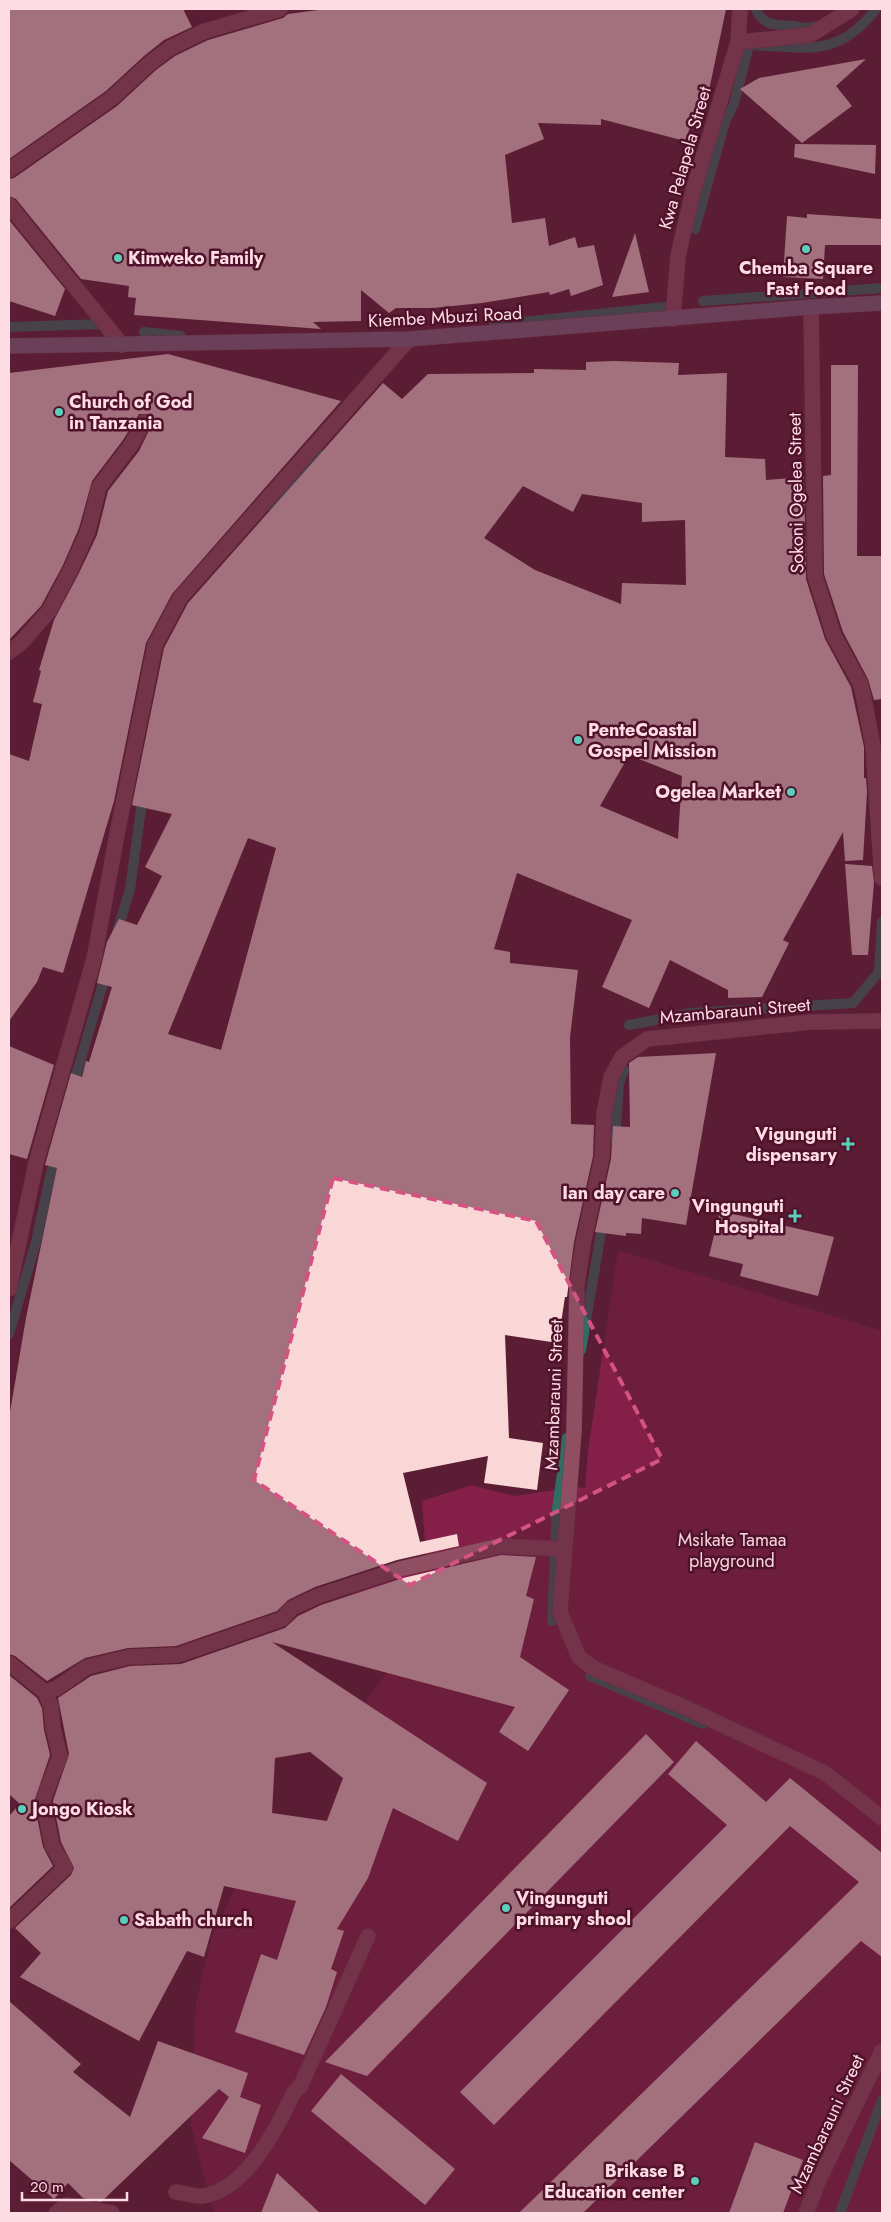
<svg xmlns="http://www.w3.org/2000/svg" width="891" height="2222" font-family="Jost,sans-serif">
<rect width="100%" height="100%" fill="#5b1d34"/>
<polygon fill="#841f48" points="618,1250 882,1331 882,2213 214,2213 191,2125 196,2003 212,1936 242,1873 314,1844 362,1743 353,1720 390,1668 361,1594 333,1593 426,1556 422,1501 472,1485 514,1496 576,1487 585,1488 588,1451"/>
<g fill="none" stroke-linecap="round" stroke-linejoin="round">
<g stroke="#306e64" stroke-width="10">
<path d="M756,9c7,17 20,16 37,17 8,1 15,4 23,0"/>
<path d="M695,229l30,-107 9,-18 15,-59c55,2 89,14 127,-36"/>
<polyline points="703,301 882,288"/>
<polyline points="494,325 664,307"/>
<polyline points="9,327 102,324"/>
<polyline points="144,332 181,336"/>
<polyline points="273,508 320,454"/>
<polyline points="117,932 130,889 143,795"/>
<polyline points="629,1025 691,1013 853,1003 879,972 882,922"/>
<polyline points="73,1086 106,973"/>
<polyline points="615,1140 619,1083 624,1070"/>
<polyline points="9,1334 36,1242 50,1177 57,1154"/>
<polyline points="581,1350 603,1221"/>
<polyline points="552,1621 557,1509 567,1438"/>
<polyline points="590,1676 703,1724"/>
<polyline points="840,2213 882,2100"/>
</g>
</g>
<g fill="#f8d7d6" fill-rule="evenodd">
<polygon points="9,9 183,9 192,27 164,40 144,56 106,91 9,159"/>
<polygon points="326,9 726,9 702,124 692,122 685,141 601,119 601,125 538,123 544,139 505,155 512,223 545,218 549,246 575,237 578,248 594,245 603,285 571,296 569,289 550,295 549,292 482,303 433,308 396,308 389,313 361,290 361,321 313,322 321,329 134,315 136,298 128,297 129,286 81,279 16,199 9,196 9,179 14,178 117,106 156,70 175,56 208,40 283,18 288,14"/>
<polygon points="866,59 836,86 852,106 802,143 740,89 759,78"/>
<polygon points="795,144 876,145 875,174 794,157"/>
<polygon points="807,214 882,219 882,245 825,245 823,279 783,277 787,216 807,218"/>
<polygon points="9,220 65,289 55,316 9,301"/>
<polygon points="635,233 649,292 612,297"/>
<polygon points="168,354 341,401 172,594 146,643 114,801 63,973 43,967 37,982 9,1021 9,754 29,761 42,704 33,702 41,671 39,670 54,620 79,573 97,535 108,491 139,451 153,422 148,414 139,414 123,440 92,481 79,528 63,565 41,606 9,640 9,373"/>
<path d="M614,361l65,2 -1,12 49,-2 -2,84 40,2 1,21 38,-3 2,102 19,60 26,48 13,60v31h2l1,14 -4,68 -18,1 -2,-29 -60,108 6,3 -27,54 -34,1v-8l-58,-30 -21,48 -47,-21 30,-67 -115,-47 -23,76 16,3v11l68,7 -8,67 1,87 23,1 -1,31 -19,86 -7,55h-2l-7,46 -53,-8 4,103 34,5 -6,47 -53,-7 4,-27 -85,17 17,69 37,-8 2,12 -62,14 -82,27 -27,13 -11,11 -101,35 -48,2 -43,10 -38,23 -32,-25 -6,-2v-236l17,-100 31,-150 -12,-3 26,-92 11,4 4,-16 3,1 23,-75 -15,-4 10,-41 12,-23 18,6 25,-49 -17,-9 27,-53 -40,-9 32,-157 24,-45 195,-220 19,16 26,-25 106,-1v-4l52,1v-8zM523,486l50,26 9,-18 60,9v19l43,-2 1,65 -64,-2 -1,21 -86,-34 -51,-32zM629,755l53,21 -4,63 -78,-33zM248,838l28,10 -55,202 -53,-16z"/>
<polygon points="831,365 858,365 857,556 882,556 882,699 874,700 868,679 843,632 824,574 823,476 831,475"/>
<polygon points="845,864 872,866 874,882 868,955 852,955"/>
<polygon points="9,1046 54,1065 27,1159 9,1154"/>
<polygon points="716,1053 686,1225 642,1218 641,1234 626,1233 626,1236 595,1232 611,1159 613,1126 630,1127 629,1063 638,1057"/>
<polygon points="720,1211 834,1237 818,1296 740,1276 743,1264 709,1256"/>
<path d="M501,1555l35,2 -10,39 8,3 -14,58 49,33 -41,61 -29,-19 16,-25 -243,-65 215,141 -29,58 -65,-33 -25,70 -31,51 7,2 -13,38 6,3 -11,35 -22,48 -69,-23 26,-78 16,6 19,-59 -72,-15 -20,71 -17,-6 -48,90 -119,-64 21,-24 -26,-25 56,-53 3,-7 -13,-26 -8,-41 16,-47 -11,-56 33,-22 39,-10 51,-2 104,-36 13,-12 23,-11 82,-27zM310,1752l33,26 -16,43 -55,-8 3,-55z"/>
<polygon points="9,1675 37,1698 42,1708 44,1730 50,1755 34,1802 43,1847 53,1866 9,1908 9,1816 20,1804 9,1794"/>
<polygon points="646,1734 674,1762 367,2076 325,2062"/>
<polygon points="696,1741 766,1802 790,1778 882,1853 882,1957 861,1941 583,2213 519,2213 859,1882 790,1826 494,2125 460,2092 727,1825 668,1774"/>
<polygon points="9,2001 81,2064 73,2072 130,2117 158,2041 248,2073 240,2097 261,2105 245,2153 202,2138 229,2097 219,2089 101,2202 83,2198 68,2183 54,2199 9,2160"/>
<polygon points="341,2074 455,2169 425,2205 311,2111"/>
<polygon points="755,2142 803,2160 783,2213 729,2213"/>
<polygon points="277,2173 320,2213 261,2213"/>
</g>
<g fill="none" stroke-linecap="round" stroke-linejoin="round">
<g stroke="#733e53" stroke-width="16">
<g id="minor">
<polyline points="738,42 810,35 852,9"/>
<polyline points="9,170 112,98 150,63 170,48 205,31 280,9"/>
<polyline points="9,205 122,345"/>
<polyline points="811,307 815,576 834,636 860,683 863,694 873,746 882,878"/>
<polyline points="673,319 678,256 693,191 738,42 740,9"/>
<polyline points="9,652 21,643 49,611 71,569 88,531 99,487 131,445 144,422"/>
<polyline points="882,1021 811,1022 647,1039 622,1057 611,1077 604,1114 602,1157 583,1244 577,1286 574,1430 560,1612 579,1657 593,1668 682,1706 825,1773 882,1818"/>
<polyline points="9,1289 36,1163 94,959 118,829 155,645 180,598 409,339"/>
<polyline points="9,1663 45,1692 51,1706 53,1728 60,1756 43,1800 52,1845 65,1868 9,1921"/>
<polyline points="45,1692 57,1688 87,1667 129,1657 178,1655 282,1619 292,1608 318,1596 400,1569 500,1546 564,1549"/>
<path d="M176,2192c8,1 19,5 27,4 43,-6 75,-69 91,-104l6,-5 68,-151"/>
<polyline points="56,2213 66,2205 112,2213"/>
<polyline points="806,2213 820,2178 882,2051"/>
</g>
</g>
<g stroke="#733e53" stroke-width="16">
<polyline id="secondary" points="9,346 409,339 811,307 882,303"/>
</g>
<use href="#minor" stroke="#904e62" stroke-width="15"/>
<use href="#secondary" stroke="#806885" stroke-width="15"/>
</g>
<path d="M0 0H891V2222H0ZM333,1178l203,43 126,238 -252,126 -156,-105z" fill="#5b1d34" fill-opacity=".55" fill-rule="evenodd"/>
<path fill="none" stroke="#d45384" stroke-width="4" stroke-dasharray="10 6" stroke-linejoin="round" d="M333,1178l203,43 126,238 -252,126 -156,-105z"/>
<g fill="#5bcebb" stroke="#4f122a" stroke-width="2">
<circle cx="806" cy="249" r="5"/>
<circle cx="118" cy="258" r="5"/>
<circle cx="59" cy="412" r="5"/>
<circle cx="578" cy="740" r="5"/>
<circle cx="791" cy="792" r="5"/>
<path d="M845.5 1136.5h5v5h5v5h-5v5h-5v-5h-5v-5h5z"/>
<circle cx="675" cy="1193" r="5"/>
<path d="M792.5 1208.5h5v5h5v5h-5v5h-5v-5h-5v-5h5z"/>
<circle cx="22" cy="1809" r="5"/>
<circle cx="506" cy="1908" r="5"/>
<circle cx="124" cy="1920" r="5"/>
<circle cx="695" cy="2181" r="5"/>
</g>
<g text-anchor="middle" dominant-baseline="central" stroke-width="5" stroke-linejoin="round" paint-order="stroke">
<g font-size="18" fill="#fddce4" stroke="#4f122a">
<text transform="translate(685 158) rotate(-74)">Kwa Pelapela Street</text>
<text transform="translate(445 317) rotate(-3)">Kiembe Mbuzi Road</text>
<text transform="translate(796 493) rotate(-91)">Sokoni Ogelea Street</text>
<text transform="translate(735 1011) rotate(-5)">Mzambarauni Street</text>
<text transform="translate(554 1395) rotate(-88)">Mzambarauni Street</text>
<text transform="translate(827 2124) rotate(-65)">Mzambarauni Street</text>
</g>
<g font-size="18" font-weight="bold" fill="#fddce4" stroke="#4f122a" text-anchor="start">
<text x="128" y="258">Kimweko Family</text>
<text x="806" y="268" text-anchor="middle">Chemba Square<tspan x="806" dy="21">Fast Food</tspan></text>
<text x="69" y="402">Church of God<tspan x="69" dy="21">in Tanzania</tspan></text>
<text x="588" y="730">PenteCoastal<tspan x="588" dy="21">Gospel Mission</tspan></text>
<text x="781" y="792" text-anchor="end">Ogelea Market</text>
<text x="837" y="1134" text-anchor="end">Vigunguti<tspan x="837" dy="21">dispensary</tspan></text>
<text x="665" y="1193" text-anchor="end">Ian day care</text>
<text x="784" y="1206" text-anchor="end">Vingunguti<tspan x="784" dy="21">Hospital</tspan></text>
<text x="32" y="1809">Jongo Kiosk</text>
<text x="516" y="1898">Vingunguti<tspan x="516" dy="21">primary shool</tspan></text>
<text x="134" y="1920">Sabath church</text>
<text x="685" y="2171" text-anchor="end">Brikase B<tspan x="685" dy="21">Education center</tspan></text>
</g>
<g font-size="18" fill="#f7d5de" stroke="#4f122a">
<text x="732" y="1540">Msikate Tamaa<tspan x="732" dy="21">playground</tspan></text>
</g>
</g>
<rect width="891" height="2222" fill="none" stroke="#fddce4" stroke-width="20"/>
<path d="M22 2192v8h105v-8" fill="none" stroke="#fddce4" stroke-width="2.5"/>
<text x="30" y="2192" font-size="15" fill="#fddce4" stroke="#4f122a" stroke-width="4" paint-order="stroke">20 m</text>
</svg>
